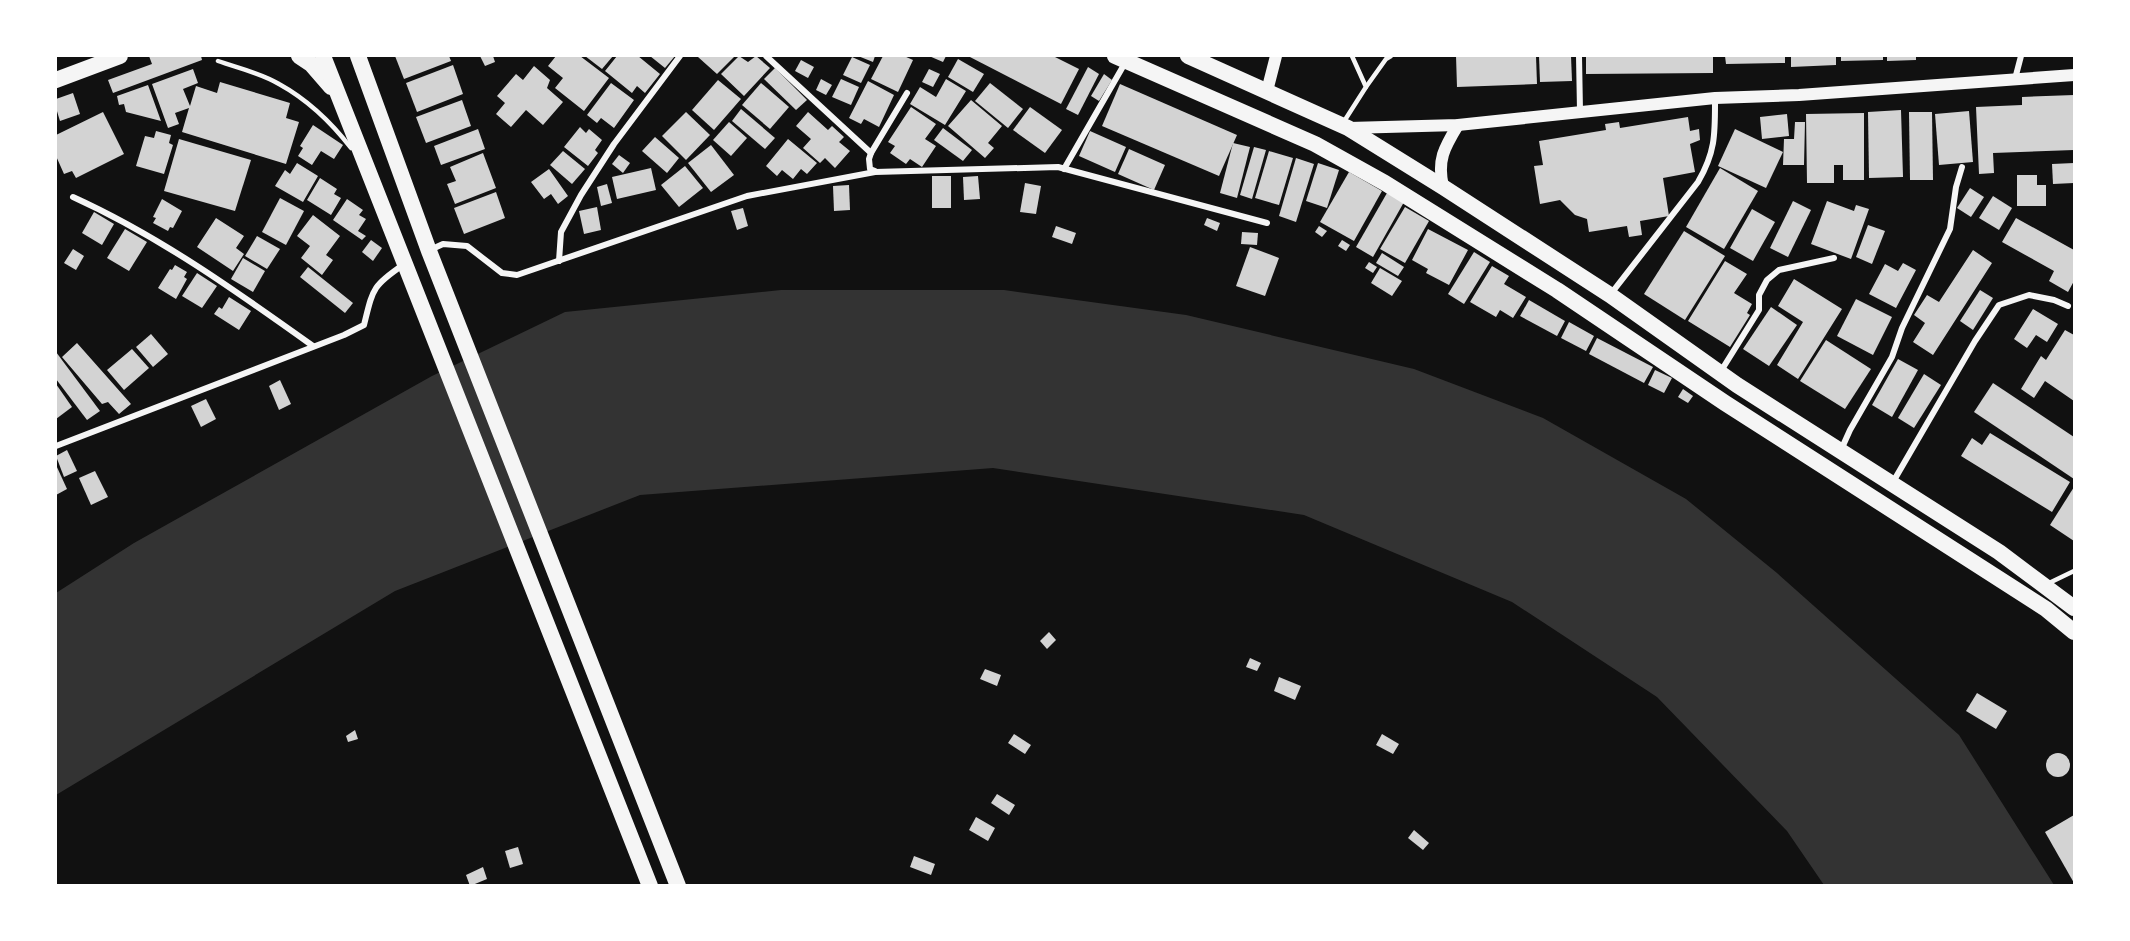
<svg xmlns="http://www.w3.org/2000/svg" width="2130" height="941" font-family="'DM Sans',sans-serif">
<rect width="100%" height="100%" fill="#111"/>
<polygon fill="#333" points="781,290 1004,290 1186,315 1414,369 1543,418 1686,499 1777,573 1959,735 2054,885 1824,885 1787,831 1657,697 1512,602 1304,515 993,468 640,495 395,591 56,795 56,593 134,543 432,376 565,312"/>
<g fill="#d3d3d3">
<polygon points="149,56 201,56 202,60 113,93 108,80 152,64"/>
<polygon points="395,56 449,56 451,61 404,79"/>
<polygon points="480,56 493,56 495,62 485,66"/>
<polygon points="556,56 580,56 609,78 584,111 555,88 563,78 548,66"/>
<polygon points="585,56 613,56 602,69"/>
<polygon points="617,56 638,56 660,74 645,93 637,86 632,93 605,71"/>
<polygon points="650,56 675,56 665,68"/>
<polygon points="700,56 735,56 717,74 698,57"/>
<polygon points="739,56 748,62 756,56 770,68 744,96 721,74"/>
<polygon points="858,56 875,56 873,62"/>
<polygon points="883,56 904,56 913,60 898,92 871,79"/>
<polygon points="929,56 946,56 943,62"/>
<polygon points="968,56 1053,56 1079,69 1061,104"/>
<polygon points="1456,56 1536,56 1537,84 1457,87"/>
<polygon points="1539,56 1571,56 1572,81 1540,82"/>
<polygon points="1586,56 1713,56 1713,73 1586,74"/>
<polygon points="1725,56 1785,56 1785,63 1726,64"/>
<polygon points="1791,56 1836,56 1836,65 1791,67"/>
<polygon points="1841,56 1883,56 1883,60 1841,61"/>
<polygon points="1887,56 1916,56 1916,60 1887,61"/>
<polygon points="852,57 870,65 861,83 843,75"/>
<polygon points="958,59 984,74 973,92 948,77"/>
<polygon points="801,60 814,67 808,78 795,71"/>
<polygon points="453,65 463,94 417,112 406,83"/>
<polygon points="534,66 550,80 547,88 563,102 543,125 526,110 511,127 496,114 505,103 497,96 516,74 523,80"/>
<polygon points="1088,67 1099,74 1078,115 1066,109"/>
<polygon points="775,68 807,100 796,110 764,79"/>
<polygon points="193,69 198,83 183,89 190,106 196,86 217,93 220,82 290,103 286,118 299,122 286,164 182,132 189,108 175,113 179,124 168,128 152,84"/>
<polygon points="929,69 940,74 933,87 922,82"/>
<polygon points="1104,74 1112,80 1099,101 1091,96"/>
<polygon points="821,79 832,85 826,95 816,90"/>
<polygon points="841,79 859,87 851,105 832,97"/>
<polygon points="946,79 966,91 945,125 910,104 920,87 936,97"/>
<polygon points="718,80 741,99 714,130 692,110"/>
<polygon points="868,81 894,95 879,127 864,119 861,124 849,118"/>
<polygon points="611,83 634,100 614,128 601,118 597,123 587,115"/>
<polygon points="761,83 789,107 770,129 742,105"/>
<polygon points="990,83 1023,109 1008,128 975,101"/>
<polygon points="1120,84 1237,135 1219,176 1102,126"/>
<polygon points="148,85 161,121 126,112 124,104 119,105 117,96"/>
<polygon points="73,93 80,114 60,121 56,108 56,99"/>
<polygon points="2074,95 2074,150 1993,153 1994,173 1979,174 1976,107 2022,105 2022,97"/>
<polygon points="462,100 471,126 426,143 416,117"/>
<polygon points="971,100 1002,126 988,143 994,148 985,158 948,126"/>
<polygon points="911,107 936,124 925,139 936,146 922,167 910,159 906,164 890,153 895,146 888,142"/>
<polygon points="1030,107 1062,130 1045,153 1013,130"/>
<polygon points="741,109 775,138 765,149 732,121"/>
<polygon points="1901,110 1903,177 1869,178 1868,112"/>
<polygon points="1969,111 1973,162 1939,165 1935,114"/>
<polygon points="103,112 124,154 76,178 72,171 64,174 56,156 56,135"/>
<polygon points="686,112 710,135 686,160 662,136"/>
<polygon points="808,112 828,130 832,126 844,137 839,142 850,151 835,168 825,158 820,163 803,148 811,139 796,126"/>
<polygon points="1909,112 1932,112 1933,180 1910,180"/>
<polygon points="1864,113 1864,180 1843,180 1843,165 1834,165 1834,183 1807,183 1806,114"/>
<polygon points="1787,114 1789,136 1762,139 1760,117"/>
<polygon points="1688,117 1690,131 1699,129 1700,140 1690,144 1695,172 1663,178 1669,216 1640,221 1642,235 1629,237 1627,226 1589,232 1587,219 1575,215 1560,200 1540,204 1534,166 1543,165 1539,141 1606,130 1605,124 1619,122 1620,128"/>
<polygon points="729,122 747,138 731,156 713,140"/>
<polygon points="1795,122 1805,122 1804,165 1783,165 1784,139 1794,139"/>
<polygon points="313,125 343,145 334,159 321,151 312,165 298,156 303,148 300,146"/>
<polygon points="580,127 586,133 589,129 602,140 595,150 598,153 588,166 564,147"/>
<polygon points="943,128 972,150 963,161 934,140"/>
<polygon points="478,129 485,149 441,165 434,146"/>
<polygon points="1735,129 1783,152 1766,188 1718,166"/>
<polygon points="156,131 171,135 169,143 173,145 164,174 136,166 145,136 154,138"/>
<polygon points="1090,131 1126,147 1115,172 1079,156"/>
<polygon points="655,137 679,158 667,173 642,151"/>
<polygon points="179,139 251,160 235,211 164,191"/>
<polygon points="788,139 817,163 807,174 801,169 793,179 782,170 777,176 766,166"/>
<polygon points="1233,143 1250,147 1237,198 1220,193"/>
<polygon points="711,145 734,175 711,192 688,163"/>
<polygon points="1254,147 1266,150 1252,199 1240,195"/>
<polygon points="1129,149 1165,165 1154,190 1118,174"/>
<polygon points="563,151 585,169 572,184 550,165"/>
<polygon points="1269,151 1293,158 1279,205 1255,198"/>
<polygon points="483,153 496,188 455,204 447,184 456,181 450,167"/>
<polygon points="619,155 630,163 623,173 612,164"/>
<polygon points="1296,158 1314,164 1296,222 1279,216"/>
<polygon points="297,163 318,176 303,202 275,186 285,170 290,174"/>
<polygon points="1318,163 1339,170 1327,208 1306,201"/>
<polygon points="2074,163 2074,183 2053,184 2052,164"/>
<polygon points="685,166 703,188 679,207 661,185"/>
<polygon points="651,168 656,190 617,199 612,177"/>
<polygon points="1720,168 1758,191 1724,249 1686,227"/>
<polygon points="549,169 568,196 558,204 551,194 544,199 531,182"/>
<polygon points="1349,172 1382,191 1354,241 1320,222"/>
<polygon points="2017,175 2037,175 2037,185 2046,185 2046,206 2017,206"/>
<rect x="932" y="176" width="19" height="32"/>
<polygon points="978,176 980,199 964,200 963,177"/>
<polygon points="320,178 337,189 334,194 341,198 331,215 307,200"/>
<polygon points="1025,183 1041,186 1036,214 1020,212"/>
<polygon points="607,184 612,203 601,206 597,187"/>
<polygon points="849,185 850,210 834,211 833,186"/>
<polygon points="1970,188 1984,197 1971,217 1957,208"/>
<polygon points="496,192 505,218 464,234 454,208"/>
<polygon points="1387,193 1404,202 1373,257 1356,247"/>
<polygon points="1993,196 2012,208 1999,230 1979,218"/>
<polygon points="280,198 304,211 286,245 262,232"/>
<polygon points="162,199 182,211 173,228 170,227 168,231 153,223 156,218 153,217"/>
<polygon points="347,199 363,210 359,215 366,219 358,231 366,236 362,240 333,220"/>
<polygon points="1793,201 1811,210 1788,257 1770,248"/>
<polygon points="1827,201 1854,211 1856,205 1869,209 1851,259 1811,244"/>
<polygon points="597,207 601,230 584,234 579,211"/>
<polygon points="1405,207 1429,221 1405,263 1380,249"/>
<polygon points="743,208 748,226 737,230 731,211"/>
<polygon points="1752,209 1775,222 1753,261 1730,248"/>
<polygon points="94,212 114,224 102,245 82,233"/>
<polygon points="313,215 340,236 326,255 333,260 322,275 301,258 310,246 297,236"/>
<polygon points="216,218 244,236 236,248 244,254 233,271 197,247"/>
<polygon points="1207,218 1220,223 1217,231 1204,225"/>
<polygon points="2016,218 2074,250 2074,281 2068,292 2049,281 2054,271 2002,242"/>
<polygon points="1868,225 1885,231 1872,264 1856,257"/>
<polygon points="1056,226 1076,233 1072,244 1052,237"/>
<polygon points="1319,226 1327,231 1322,237 1315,232"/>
<polygon points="125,229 147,242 129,271 107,258"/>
<polygon points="1428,229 1468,250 1449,285 1426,273 1428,269 1412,260"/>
<polygon points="1684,231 1725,256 1685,320 1644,294"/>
<polygon points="1242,232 1258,233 1257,245 1241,244"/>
<polygon points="257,236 280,249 267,269 245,256"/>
<polygon points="371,240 382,248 373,261 362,252"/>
<polygon points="1342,240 1350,245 1346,251 1338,246"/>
<polygon points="1250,247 1279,258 1265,296 1236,286"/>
<polygon points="73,249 84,256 76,270 64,263"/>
<polygon points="1973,250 1992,263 1933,355 1913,342 1925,323 1914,315 1927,295 1939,302"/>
<polygon points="1474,252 1490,262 1464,304 1448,294"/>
<polygon points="1382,253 1404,267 1398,276 1376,263"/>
<polygon points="243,258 265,271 253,292 231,279"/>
<polygon points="1725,261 1747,274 1734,293 1752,304 1747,313 1750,315 1730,347 1688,321"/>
<polygon points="1369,262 1377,267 1373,273 1365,268"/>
<polygon points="1903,263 1916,270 1896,308 1869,294 1885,264 1898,271"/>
<polygon points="175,265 187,272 184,277 187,279 176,299 158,288 170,269 172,270"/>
<polygon points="1492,266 1509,276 1504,284 1526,297 1513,318 1500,310 1496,317 1470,302"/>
<polygon points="308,267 353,303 345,313 300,277"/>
<polygon points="1380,268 1402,281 1392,296 1371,283"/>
<polygon points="197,273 217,286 202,308 182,296"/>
<polygon points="1794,279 1842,309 1798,379 1777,365 1803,322 1778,306"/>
<polygon points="1980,290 1993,298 1973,330 1960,321"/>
<polygon points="229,297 251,311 239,330 214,314 219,307 222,309"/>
<polygon points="1856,299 1892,317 1873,355 1837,336"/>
<polygon points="1529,300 1565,321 1557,336 1520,316"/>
<polygon points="1771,307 1797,325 1769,366 1743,349"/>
<polygon points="2033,309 2058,324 2047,342 2036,335 2027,348 2014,339"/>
<polygon points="1569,322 1594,336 1586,351 1561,338"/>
<polygon points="2065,330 2074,335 2074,401 2045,381 2034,398 2021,389 2041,356 2046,360"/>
<polygon points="151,334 168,354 153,367 136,347"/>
<polygon points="1597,338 1653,367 1644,383 1589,354"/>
<polygon points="1826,340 1871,369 1845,409 1800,381"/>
<polygon points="77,343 131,404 119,414 108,402 102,404 62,357"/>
<polygon points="132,349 149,368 124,390 107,370"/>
<polygon points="56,352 100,411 87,420 56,379"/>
<polygon points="1898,359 1918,370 1892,417 1872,405"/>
<polygon points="1655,370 1672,378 1664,393 1648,385"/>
<polygon points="1924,374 1941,385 1914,428 1898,418"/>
<polygon points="280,380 291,404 279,410 269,386"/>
<polygon points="1993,383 2074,437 2074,479 1974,412"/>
<polygon points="56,384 72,407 56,419"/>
<polygon points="1683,389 1693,396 1688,403 1678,397"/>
<polygon points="206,399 216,419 201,427 191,406"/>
<polygon points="1990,433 2070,482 2052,512 1961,456 1972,438 1982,445"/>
<polygon points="67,450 77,471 64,477 56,456"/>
<polygon points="56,465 67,489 56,495"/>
<polygon points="95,471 108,497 91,505 79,478"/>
<polygon points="2074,487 2074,541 2050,525"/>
<polygon points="1049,632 1056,640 1047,649 1040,641"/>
<polygon points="1250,658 1261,663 1257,671 1246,667"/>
<polygon points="985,669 1001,675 997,686 980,679"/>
<polygon points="1279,677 1301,686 1295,700 1274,691"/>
<polygon points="1977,693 2007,711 1996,729 1966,711"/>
<polygon points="355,730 358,739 348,742 346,736"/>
<polygon points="1014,734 1031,745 1025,754 1008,743"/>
<polygon points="1382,734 1399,744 1393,754 1376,745"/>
<circle cx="2058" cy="765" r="12"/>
<polygon points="997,794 1015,805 1009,815 991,803"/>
<polygon points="2074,815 2074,883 2045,832"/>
<polygon points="976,817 995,828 988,841 969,830"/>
<polygon points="1414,830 1429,843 1423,850 1408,838"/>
<polygon points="518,847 523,864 510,868 505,851"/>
<polygon points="914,856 935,864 931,875 910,867"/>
<polygon points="483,867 487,879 470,886 466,875"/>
</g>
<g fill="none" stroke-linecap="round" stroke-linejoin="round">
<g stroke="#f5f5f5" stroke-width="4.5">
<path d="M218,61c20,7 43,12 61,23 29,16 52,38 72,64"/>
<polyline points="1366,87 1386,59 1391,56"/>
<polyline points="1343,123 1366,87 1352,56"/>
<polyline points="2047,584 2074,571"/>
</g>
<g stroke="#f5f5f5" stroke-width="6">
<polyline points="766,56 871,153"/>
<polyline points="1579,56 1580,111"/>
<polyline points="2015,79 2021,56"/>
<polyline points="1064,169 1125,63"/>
<polyline points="875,171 870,169 869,159 871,153 907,93"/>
<path d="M73,197c86,39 163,94 240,149"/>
<polyline points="430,250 443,244 467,246 502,273 517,275 747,196 875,172 1058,167 1267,223"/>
<polyline points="559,261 561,232 581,195 614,144 680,56"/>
<path d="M1610,295l88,-113c18,-31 17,-49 17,-84"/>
<polyline points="1721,371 1759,310 1759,295 1767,280 1779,270 1834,258"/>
<path d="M56,446l288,-111 20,-10c9,-36 8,-39 39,-60"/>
<polyline points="1841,450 1850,430 1892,357 1902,328 1950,229 1956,187 1962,167"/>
<polyline points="1893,482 1975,341 1999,305 2029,295 2054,300 2068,306"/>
</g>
<g stroke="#f5f5f5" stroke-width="12">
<polyline points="1267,91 1276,56"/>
<polyline points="1349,128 1458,125 1715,98 1799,95 2074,75"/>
<path d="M1443,187c-6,-27 1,-39 15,-62"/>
</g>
<g stroke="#f5f5f5" stroke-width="16">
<polyline points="299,56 311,64 331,87"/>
<path d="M323,56c107,277 217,553 327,830"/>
<polyline points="358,56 429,251 678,886"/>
<polyline points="1115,56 1315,144 1385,183 1557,290 1725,403 2046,609 2074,632"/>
<polyline points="1188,56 1348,128 1443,187 1610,295 1737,385 1999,552 2074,608"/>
<polyline points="56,80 120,56"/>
</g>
</g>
<rect width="2130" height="941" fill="none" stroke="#ffffff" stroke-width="114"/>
</svg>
